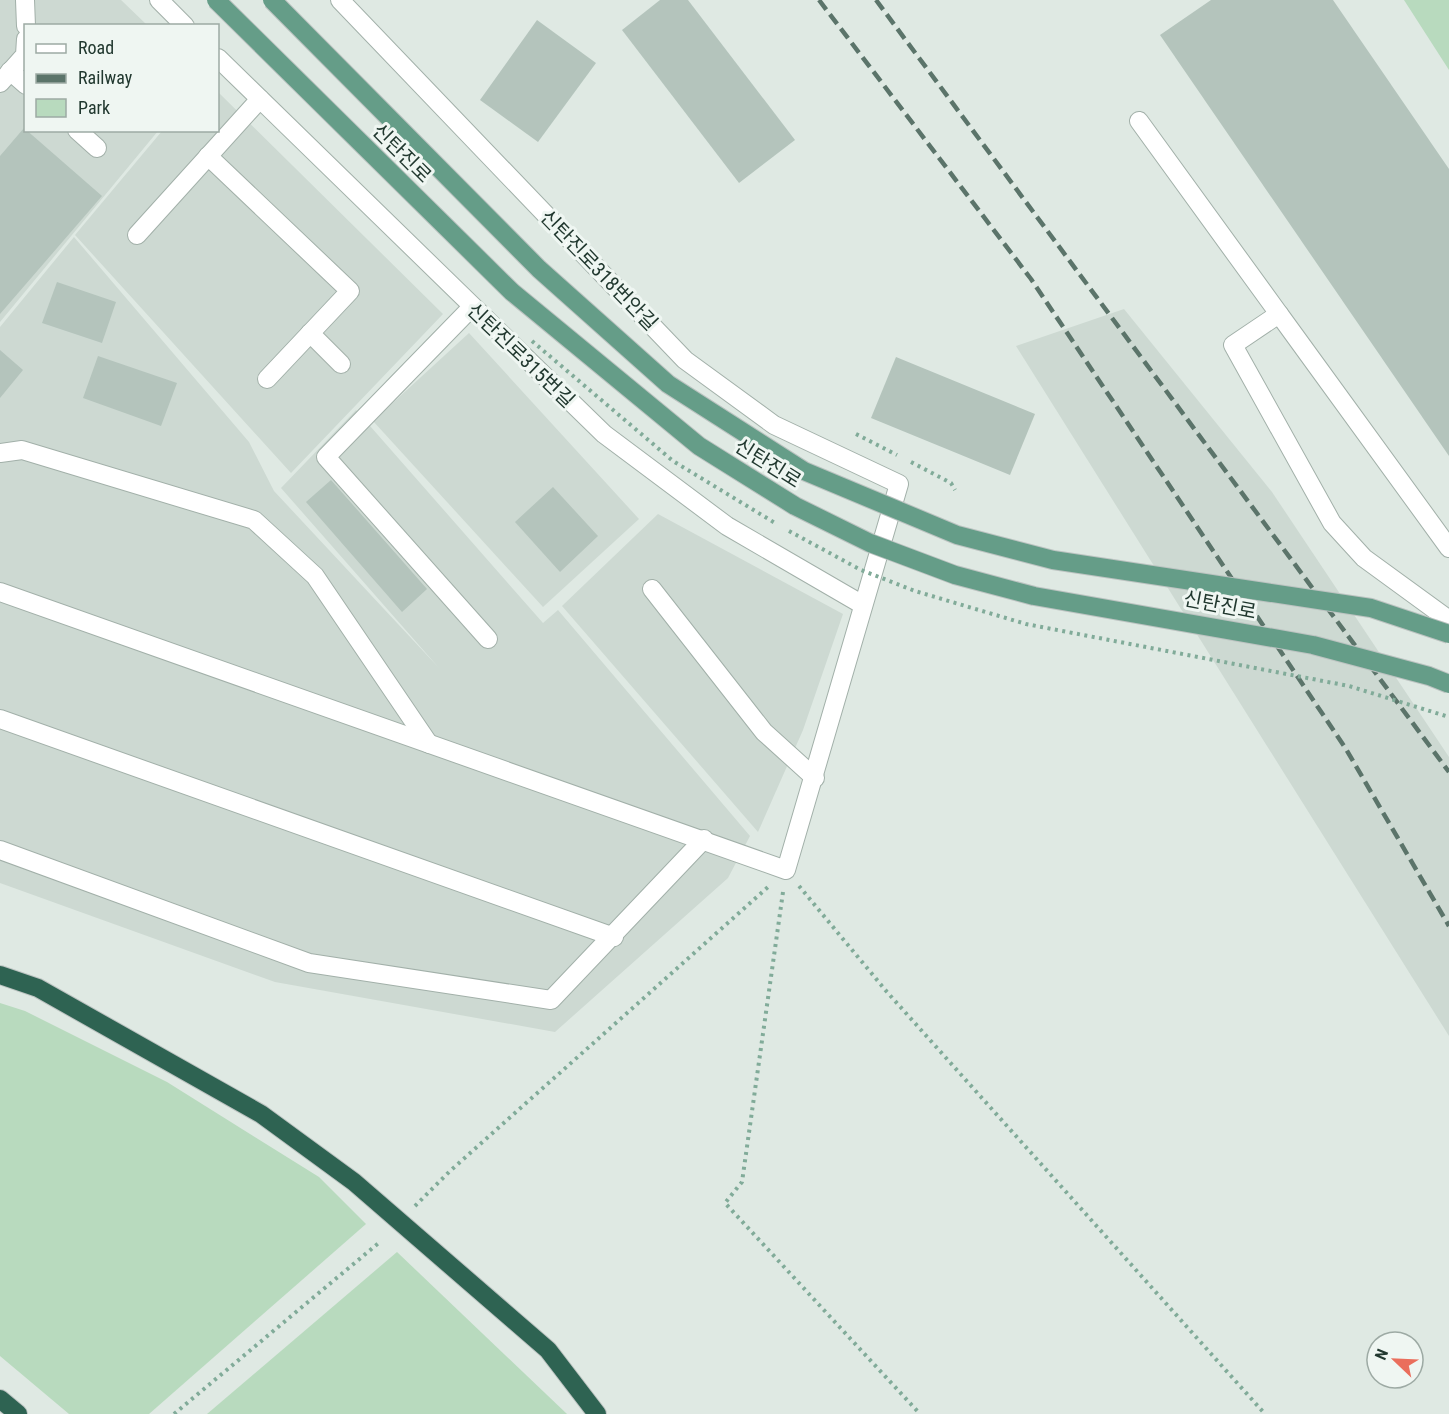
<svg xmlns="http://www.w3.org/2000/svg" width="1449" height="1414" font-family="'Roboto Condensed','Noto Sans KR',sans-serif">
<rect width="100%" height="100%" fill="#dfe9e3"/>
<g fill="#cdd9d2">
<polygon points="0,0 121,0 147,25 26,26 26,130 158,131 0,322"/>
<polygon points="218,92 443,314 291,473 75,235 162,131 218,130"/>
<polygon points="74,237 249,442 274,491 439,668 281,488 356,410 543,623 558,610 750,836 728,878 555,1032 275,982 0,883 0,327"/>
<polygon points="1124,309 1272,492 1449,757 1449,1036 1016,346"/>
<polygon points="469,333 639,519 543,607 373,421"/>
<polygon points="658,514 843,614 803,730 758,832 562,606"/>
</g>
<g fill="#b8dabe">
<polygon points="1404,0 1449,0 1449,70"/>
<polygon points="0,1003 25,1011 167,1082 319,1177 366,1224 149,1414 69,1414 0,1356"/>
<polygon points="397,1252 567,1414 207,1414"/>
</g>
<g fill="#b4c4bc">
<polygon points="660,0 688,0 795,140 739,183 622,30"/>
<polygon points="1211,0 1333,0 1449,169 1449,456 1160,35"/>
<polygon points="537,20 596,63 538,142 480,100"/>
<polygon points="24,128 102,196 0,314 0,156"/>
<polygon points="57,282 116,302 102,343 42,323"/>
<polygon points="0,350 23,370 0,398"/>
<polygon points="98,356 177,383 161,426 83,398"/>
<polygon points="896,357 1035,414 1010,475 871,418"/>
<polygon points="331,480 427,589 402,612 306,502"/>
<polygon points="553,487 598,536 560,572 515,522"/>
</g>
<g fill="none" stroke-linecap="round" stroke-linejoin="round">
<g stroke="#a2b0a9" stroke-width="20">
<g id="minor">
<polyline points="25,0 26,26"/>
<polyline points="159,0 185,26"/>
<polyline points="218,58 604,434 727,526 863,605"/>
<polyline points="10,71 26,85"/>
<polyline points="0,83 25,55 26,39"/>
<polyline points="1139,121 1279,314 1233,345 1332,523 1364,558 1449,620"/>
<polyline points="77,130 97,148"/>
<polyline points="208,156 350,291 267,379"/>
<polyline points="137,235 260,99"/>
<polyline points="472,307 326,457 488,639"/>
<polyline points="1279,314 1449,548"/>
<polyline points="310,333 341,364"/>
<polyline points="0,453 22,450 254,520 315,576 429,744"/>
<polyline points="652,589 764,732 815,778"/>
<polyline points="0,592 786,870 899,484 774,425 685,360 340,0"/>
<polyline points="0,719 614,937"/>
<polyline points="0,850 309,963 551,1000 704,839"/>
</g>
</g>
<g stroke="#bcc3c1" stroke-width="20">
<g id="highway">
<polyline points="0,975 38,988 261,1114 354,1182 548,1350 597,1414"/>
<polyline points="0,1399 18,1414"/>
</g>
</g>
<g stroke="#81ab99" stroke-width="4" stroke-dasharray="3 4.5" stroke-linecap="butt">
<polyline points="856,434 897,455"/>
<polyline points="911,462 951,483 955,490"/>
<polyline points="799,886 887,992 1265,1414"/>
<polyline points="783,892 742,1182 725,1203 920,1414"/>
<polyline points="415,1206 449,1172 768,887"/>
<polyline points="174,1414 381,1241"/>
</g>
<use href="#minor" stroke="#fff" stroke-width="18"/>
<use href="#highway" stroke="#2e6352" stroke-width="18"/>
<g stroke="#5b746a" stroke-width="4.5" stroke-dasharray="12 6" stroke-linecap="butt">
<polyline points="819,0 1031,279 1346,749 1449,926"/>
<polyline points="876,0 1449,772"/>
</g>
<g stroke="#bcc3c1" stroke-width="20" stroke-linecap="butt">
<g id="major-bridge">
<polyline points="216,0 512,292 699,446 795,506 870,543 955,575 1034,596 1313,645 1429,676 1449,684"/>
<polyline points="272,0 539,269 668,384 804,471 957,535 1053,560 1371,608 1449,634"/>
</g>
</g>
<g stroke="#81ab99" stroke-width="4" stroke-dasharray="3 4.5" stroke-linecap="butt">
<polyline points="532,341 673,461 775,523"/>
<polyline points="789,531 861,570 915,591 1026,624 1349,686 1449,717"/>
</g>
<use href="#major-bridge" stroke="#659d88" stroke-width="18"/>
</g>
<g text-anchor="middle" dominant-baseline="central" stroke-width="6" stroke-linejoin="round" paint-order="stroke">
<g font-size="20" fill="#21382f" stroke="#eff6f2">
<text transform="translate(402 153) rotate(45)">신탄진로</text>
<text transform="translate(599 270) rotate(46)">신탄진로318번안길</text>
<text transform="translate(521 355) rotate(44)">신탄진로315번길</text>
<text transform="translate(768 463) rotate(32)">신탄진로</text>
<text transform="translate(1220 605) rotate(11)">신탄진로</text>
</g>
</g>
<rect x="24" y="24" width="195" height="108" fill="#eff6f2" stroke="#9daaa4" stroke-width="1.5"/>
<rect x="36" y="44" width="30" height="9" fill="#ffffff" stroke="#9daaa4" stroke-width="1.5"/>
<text x="78" y="54" font-size="18" fill="#21382f">Road</text>
<rect x="36" y="74" width="30" height="9" fill="#5b746a" stroke="#9daaa4" stroke-width="1.5"/>
<text x="78" y="84" font-size="18" fill="#21382f">Railway</text>
<rect x="36" y="99" width="30" height="18" fill="#b8dabe" stroke="#9daaa4" stroke-width="1.5"/>
<text x="78" y="114" font-size="18" fill="#21382f">Park</text>
<g transform="translate(1395 1360) rotate(293)"><circle r="28" fill="#eff6f2" stroke="#9daaa4" stroke-width="1.5"/>
<path d="M0-4.5L10 22L0 15L-10 22Z" fill="#ea6e5c"/>
<text y="-9" font-size="16" font-weight="bold" text-anchor="middle" fill="#21382f">N</text>
</g>
</svg>
